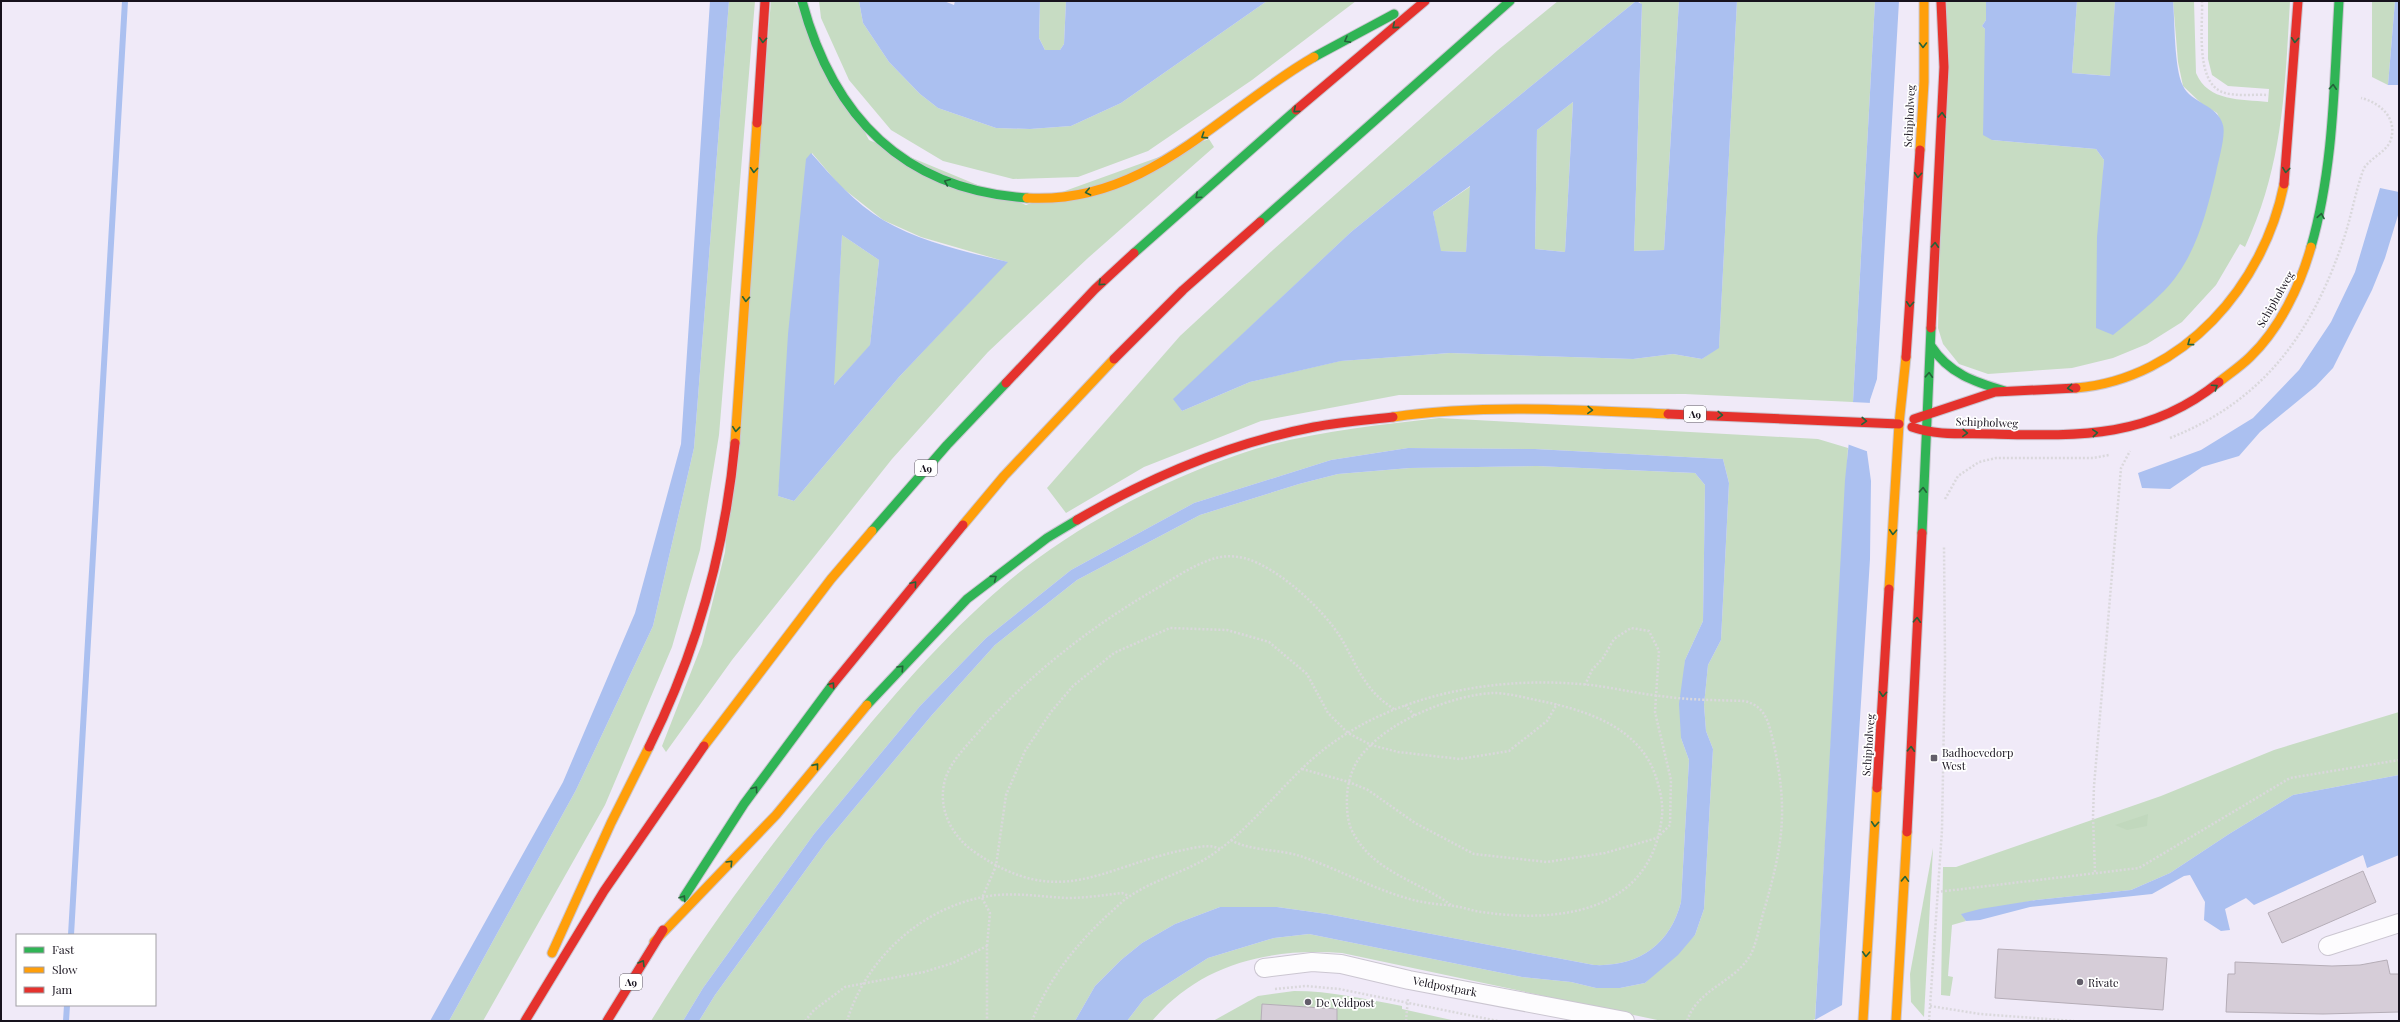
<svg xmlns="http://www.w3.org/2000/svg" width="2400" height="1022" font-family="'Playfair Display',serif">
<rect width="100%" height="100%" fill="#f0eaf8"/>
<g fill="#c7dcc3" fill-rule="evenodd">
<polygon points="729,1 755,1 719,435 700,550 672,647 605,805 483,1021 449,1021 576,790 653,626 694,448"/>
<path d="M771,1h24l74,139 157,65 183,-66 5,8 -126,111 -100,94 -96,107 -160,201 -66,92 -4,-6 40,-102 23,-92zM812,153l28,33 43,34 38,17 86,25 -108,115 -105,124 -16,-5z"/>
<polygon points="819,1 859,1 863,23 889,62 920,94 938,108 996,128 1030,129 1071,126 1121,103 1267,1 1356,1 1252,80 1148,151 1078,177 1013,179 943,161 891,130 849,80 821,18"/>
<polygon points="1040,1 1066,1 1064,44 1060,50 1045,50 1039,38"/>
<polygon points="1558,1 1636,1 1351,232 1174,399 1182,411 1250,382 1340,361 1450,353 1633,359 1673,354 1702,359 1719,347 1737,1 1875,1 1853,402 1685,394 1399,395 1261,421 1144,467 1066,513 1047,488 1180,336 1274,249 1498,50"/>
<polygon points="1639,1 1679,1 1664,250 1634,251 1642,5"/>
<path d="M1946,1h40v19l-4,6 3,3 7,111 104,9 8,11 -7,118 126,-152 -6,-13 -15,-9 -19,-18 -5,-24 -5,-61h21l2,72c12,29 45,26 72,29l1,-13 -41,-3 -16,-11 -4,-16v-58h82c-5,88 -7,165 -45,246l-5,-3 -24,41 -34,37 -35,22 -34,14 -41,10 -84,6 -29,-10 -16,-20 -5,-16z"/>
<polygon points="2077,1 2115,1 2111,76 2072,73"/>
<polygon points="2372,1 2395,1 2388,85 2372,77"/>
<polygon points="1573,102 1565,252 1535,249 1537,130"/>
<polygon points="1471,186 1466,252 1440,251 1433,212"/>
<polygon points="842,235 879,260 870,346 833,386"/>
<path d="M1439,418l379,21 30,9 -33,571 -4,2h-149l-320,-68c-73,-5 -141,10 -190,68h-25l17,-22 64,-41 66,-20 35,-4 213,43 49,5 25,6h24l25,-5 50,-48 9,-26 9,-160 -7,-18 -2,-26 4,-40 13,-25 8,-157 -6,-24 -188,-10 -127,-1 -77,12 -137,43 -123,67 -85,68 -66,68 -106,128 -111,154 -20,33h-32c52,-86 112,-167 176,-245 55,-67 111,-135 177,-191 64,-55 156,-104 236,-131 64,-22 132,-28 199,-36z"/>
<path d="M1537,466l158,7 10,12 -2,136 -18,39 -4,78 8,22 -8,142c-11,43 -43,65 -87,63l-267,-51 -50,-7h-57l-45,17 -33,19 -21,17 -26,26 -20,35h-376l16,-26 111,-153 106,-127 63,-70 82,-65 123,-65 99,-31 39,-10 72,-6z"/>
<polygon points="2399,712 2399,775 2293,795 2229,834 2170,873 2131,890 2036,900 1962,914 1966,921 1952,925 1948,976 1953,977 1950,996 1941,995 1943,867 1956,867 2161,796 2274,750"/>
<polygon points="1933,848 1924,1017 1911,1002 1910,974"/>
<path d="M1294,991c37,0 71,8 108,15v3l54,12h-243l45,-25z"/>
</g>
<polygon fill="#c1d8bd" points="2148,814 2147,826 2127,830 2115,825"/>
<g fill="#abc0f0" fill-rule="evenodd">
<polygon points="710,1 729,1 694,448 653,626 576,790 449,1021 430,1021 563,782 635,613 681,444"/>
<polygon points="859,1 944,1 954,5 955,1 1040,1 1039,38 1045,50 1060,50 1064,44 1066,1 1267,1 1121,103 1071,126 1030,129 996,128 938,108 920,94 889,62 863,23"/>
<path d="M1636,1l6,3 -8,247 30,-1 15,-249h58l-18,347 -17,11 -29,-5 -40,5 -183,-6 -109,8 -91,21 -68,29 -9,-12 178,-167zM1573,102l-8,150 -30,-3 2,-119zM1470,186l-4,66 -25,-1 -8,-39z"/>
<polygon points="1875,1 1899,1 1877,379 1870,400 1867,452 1871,481 1870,559 1841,1021 1815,1021 1845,480 1853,402"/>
<path d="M1986,1h91l-5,72 38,3 5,-75h58c2,21 1,67 10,85 8,17 35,19 40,39 3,11 -5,37 -7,48 -10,42 -21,86 -52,118 -16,16 -34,30 -51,44l-17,-7 1,-91 7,-77 -8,-11 -104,-9 -9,-5 2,-106 -3,-3 4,-6z"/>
<polygon points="2395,1 2399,1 2399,85 2388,85"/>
<path d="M811,153c22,25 44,50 72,67 38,22 83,32 125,42l-109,115 -105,124 -16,-5 10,-162 18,-175zM842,235l37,25 -9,85 -36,40z"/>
<polygon points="2380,188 2399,192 2399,212 2385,258 2372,290 2333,368 2316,386 2260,432 2239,456 2202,467 2170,489 2142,488 2138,473 2201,450 2253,418 2299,370 2331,322 2355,272"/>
<path d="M1408,448l127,1 188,10 6,24 -8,157 -13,25 -4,40 2,26 7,18 -9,160 -9,26 -17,20 -33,28 -25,5h-24l-25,-6 -49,-5 -213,-43 -35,4 -66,20 -64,41 -17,22h-52l20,-35 26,-26 21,-17 33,-19 45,-17h57l50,7 267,51c44,2 76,-20 87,-63l8,-142 -8,-22 -2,-34 6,-44 18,-39 2,-136 -10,-12 -158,-7 -127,2 -72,6 -39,10 -99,31 -123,65 -82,65 -63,70 -106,127 -111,153 -16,26h-16l20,-33 111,-154 106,-128 66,-68 85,-68 123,-67 137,-43z"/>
<polygon points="2399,775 2399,855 2367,868 2363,855 2254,905 2246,898 2225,909 2230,930 2221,931 2204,920 2205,902 2190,875 2184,876 2152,894 2030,907 1980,920 1966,921 1961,914 1980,909 2036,900 2131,890 2170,873 2229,834 2293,795"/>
</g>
<g fill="#f0eaf8">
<polygon points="1851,402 1872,403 1869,452 1847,444"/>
<polygon points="1844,1004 1843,1021 1813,1021 1831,1011"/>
</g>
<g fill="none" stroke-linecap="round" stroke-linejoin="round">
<g stroke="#abc0f0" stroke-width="6">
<polyline points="71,935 125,1"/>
<polyline points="66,1021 67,1005"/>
</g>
</g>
<g fill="#d6cdd8" stroke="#b5adb7">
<polygon points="2363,871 2376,902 2282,943 2268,913"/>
<polygon points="1998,949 2167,958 2163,1010 1995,998"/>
<polygon points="2387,960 2390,974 2399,974 2399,1012 2323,1014 2226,1012 2228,974 2235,974 2235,962 2332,966 2360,965"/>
<polygon points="1262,1004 1337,1009 1337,1021 1261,1021"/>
</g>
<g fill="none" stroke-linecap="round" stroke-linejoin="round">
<g stroke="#cbc6d1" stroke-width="20">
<g id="street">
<polyline points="2328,946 2399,923"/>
<polyline points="1264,968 1312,962 1341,964 1409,980 1625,1021"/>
</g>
</g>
<g stroke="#cbc6d1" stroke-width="11">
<g id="fast">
<path d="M802,1c31,116 102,189 225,197"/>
<polyline points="1314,57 1394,14"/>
<polyline points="1260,222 1510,1"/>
<path d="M2311,247c23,-80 23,-164 28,-246"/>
<polyline points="1134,253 1296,110"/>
<path d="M1931,346c18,28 44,36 74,45"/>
<polyline points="872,531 947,445 1006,383"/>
<polyline points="1922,533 1931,328"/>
<polyline points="867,705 967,599 1047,538 1077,520"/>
<polyline points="684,897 744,804 833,684"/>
</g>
</g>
<g stroke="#cbc6d1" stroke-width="11">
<g id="slow">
<polyline points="1920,150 1924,82 1924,1"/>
<path d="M1027,198c120,7 193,-87 287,-141"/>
<path d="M2219,382c10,-8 22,-16 31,-25 30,-29 50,-71 61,-110"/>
<path d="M2076,388c107,-9 188,-103 208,-204"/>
<path d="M1393,417c91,-13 183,-7 275,-3"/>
<polyline points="735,443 757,123"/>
<polyline points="963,525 1004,476 1114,359"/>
<polyline points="1889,589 1899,424 1906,357"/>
<polyline points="704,746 831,579 872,531"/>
<polyline points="654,942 776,815 867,705"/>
<polyline points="552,953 611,823 649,747"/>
<polyline points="1863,1021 1877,788"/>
<polyline points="1896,1021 1907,832"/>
</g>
</g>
<g stroke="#cbc6d1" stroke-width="11">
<g id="jam">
<polyline points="1296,110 1425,1"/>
<polyline points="757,123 765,1"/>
<polyline points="2284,184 2298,1"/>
<polyline points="1931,328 1944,67 1941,1"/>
<polyline points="1906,357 1920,150"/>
<polyline points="1114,359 1183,290 1260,222"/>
<polyline points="1006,383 1095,289 1134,253"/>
<polyline points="1668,414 1899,424"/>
<polyline points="1914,419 1995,392 2076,388"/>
<path d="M1912,427c25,9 55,6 81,7 85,2 156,5 226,-52"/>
<path d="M1077,520c73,-43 154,-77 237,-93 26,-5 53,-7 79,-10"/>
<polyline points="833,684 963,525"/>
<path d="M649,747c47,-94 76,-199 86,-304"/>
<polyline points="1877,788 1889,589"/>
<polyline points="1907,832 1922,533"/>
<polyline points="525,1021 604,891 704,746"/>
<polyline points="607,1021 663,930"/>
</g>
</g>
<g stroke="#dad8dc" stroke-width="2.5" stroke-dasharray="2 2" stroke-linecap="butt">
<path d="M2202,1c1,24 -7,80 20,91 13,5 33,2 46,3"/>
<path d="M2170,438c96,-38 144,-108 175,-203 7,-22 11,-46 19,-67 7,-10 18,-14 25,-24 11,-23 -7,-41 -28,-46"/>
<polyline points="1945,499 1958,476 1979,462 1996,458 2093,458 2109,455"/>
<polyline points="1405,705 1415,716"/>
<polyline points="1302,769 1349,782 1368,790 1415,823 1474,854 1547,862 1605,853 1657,838 1670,825 1671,780 1655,712 1659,651 1649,631 1631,628 1614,639 1603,658 1592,670 1585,685"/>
<path d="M1231,840c18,11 48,9 69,16 36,12 69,31 106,42 16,5 31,6 48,8 7,1 14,3 21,5 80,13 176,4 187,-95 1,-10 -1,-22 -4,-32 -14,-57 -72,-74 -122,-84 -14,-3 -29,-7 -43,-7 -40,2 -101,27 -127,57 -14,14 -20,35 -19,55 0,11 2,22 8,31 20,36 65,46 96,69"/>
<path d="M1220,849c-12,-6 -25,-1 -37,1 -83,18 -123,60 -207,3 -24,-16 -39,-44 -31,-73 5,-17 18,-30 29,-43 53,-61 117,-111 187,-151 15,-9 30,-19 46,-25 12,-5 24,-6 37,-3 34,9 79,51 97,80 17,29 23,52 53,71"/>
<polyline points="2095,872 2093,817 2094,786 2121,468 2130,451"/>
<polyline points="1937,892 2139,868 2290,778 2399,760"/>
<polyline points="987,946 990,913 982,898 996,866 1006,795 1025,751 1051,712 1073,686 1114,653 1170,628 1227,630 1269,642 1307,674 1328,713 1348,733 1371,745 1398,752 1460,759 1509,751 1547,721 1557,704"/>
<polyline points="1275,989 1306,986 1339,989 1498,1021"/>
<polyline points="1930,1006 1980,1014 2074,1021"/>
<polyline points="805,1021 814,1010 845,987 924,972 953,963 987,946 987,1021"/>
<path d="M847,1021c20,-66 81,-119 150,-126 24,-2 47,2 70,3 19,0 37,-3 55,-5l7,3"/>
<path d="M1032,1021c17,-43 45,-78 79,-109 6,-5 12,-12 19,-16 27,-18 60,-25 86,-44 42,-30 70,-74 111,-105 71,-53 166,-70 253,-63 27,2 53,9 80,12 27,4 56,4 84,5 23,5 25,24 30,44 14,65 9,99 -9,162 -5,15 -7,32 -14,47 -16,29 -53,34 -64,67"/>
<polyline points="1406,1021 1408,998"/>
<polyline points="1929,1021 1942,830 1945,661 1944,546"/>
</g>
<use href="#street" stroke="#fdfcfe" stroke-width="18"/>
<use href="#fast" stroke="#30b455" stroke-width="9"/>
<use href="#slow" stroke="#ff9f0a" stroke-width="9"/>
<use href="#jam" stroke="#e5322d" stroke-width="9"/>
</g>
<defs><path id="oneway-chevron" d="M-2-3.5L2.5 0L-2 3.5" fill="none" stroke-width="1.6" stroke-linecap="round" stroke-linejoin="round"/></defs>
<g stroke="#246339">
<use href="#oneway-chevron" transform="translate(1395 26) rotate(140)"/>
<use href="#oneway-chevron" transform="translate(763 40) rotate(94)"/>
<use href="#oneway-chevron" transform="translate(1347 40) rotate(151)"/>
<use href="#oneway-chevron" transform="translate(2295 40) rotate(94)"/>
<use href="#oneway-chevron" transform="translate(1923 45) rotate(90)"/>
<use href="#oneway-chevron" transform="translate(2333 87) rotate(-86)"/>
<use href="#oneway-chevron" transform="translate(1296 110) rotate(140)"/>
<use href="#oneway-chevron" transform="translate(1942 115) rotate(-87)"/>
<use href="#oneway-chevron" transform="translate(1204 136) rotate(147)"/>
<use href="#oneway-chevron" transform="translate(754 170) rotate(94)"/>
<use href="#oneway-chevron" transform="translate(2286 170) rotate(97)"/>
<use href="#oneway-chevron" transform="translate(1918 175) rotate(94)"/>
<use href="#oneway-chevron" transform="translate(947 182) rotate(-157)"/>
<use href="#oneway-chevron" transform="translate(1088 192) rotate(168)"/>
<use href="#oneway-chevron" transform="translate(1198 196) rotate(138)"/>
<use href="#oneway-chevron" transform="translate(2321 216) rotate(-80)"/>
<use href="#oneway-chevron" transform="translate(1935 245) rotate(-87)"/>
<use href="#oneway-chevron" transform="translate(1101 283) rotate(138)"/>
<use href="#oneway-chevron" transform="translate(746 299) rotate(94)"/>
<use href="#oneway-chevron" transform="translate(1910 304) rotate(94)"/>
<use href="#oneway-chevron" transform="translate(2190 343) rotate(144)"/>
<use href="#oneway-chevron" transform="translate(1929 375) rotate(-87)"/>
<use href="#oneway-chevron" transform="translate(2215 387) rotate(-34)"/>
<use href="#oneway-chevron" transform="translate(2070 388) rotate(173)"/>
<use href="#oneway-chevron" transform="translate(1590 410) rotate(2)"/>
<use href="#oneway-chevron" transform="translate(1720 415) rotate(2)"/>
<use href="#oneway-chevron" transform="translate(1864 421) rotate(3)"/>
<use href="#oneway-chevron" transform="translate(736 429) rotate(96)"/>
<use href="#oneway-chevron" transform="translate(1965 433) rotate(2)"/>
<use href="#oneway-chevron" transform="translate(2095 433) rotate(-5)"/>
<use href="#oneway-chevron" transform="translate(1923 490) rotate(-87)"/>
<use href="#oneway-chevron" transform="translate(1893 532) rotate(93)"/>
<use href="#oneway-chevron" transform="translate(994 578) rotate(-37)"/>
<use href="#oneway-chevron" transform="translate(914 584) rotate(-50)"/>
<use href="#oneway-chevron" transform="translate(1917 620) rotate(-87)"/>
<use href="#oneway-chevron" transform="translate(901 668) rotate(-47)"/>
<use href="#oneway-chevron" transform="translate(832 685) rotate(-54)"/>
<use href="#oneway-chevron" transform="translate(1883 694) rotate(94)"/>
<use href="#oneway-chevron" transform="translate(1911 749) rotate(-87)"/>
<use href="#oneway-chevron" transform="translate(816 766) rotate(-51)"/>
<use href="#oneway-chevron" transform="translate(755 789) rotate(-54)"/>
<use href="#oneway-chevron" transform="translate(1875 824) rotate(94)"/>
<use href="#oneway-chevron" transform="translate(730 863) rotate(-46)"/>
<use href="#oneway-chevron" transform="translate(1905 879) rotate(-88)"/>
<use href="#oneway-chevron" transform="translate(683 898) rotate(-57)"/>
<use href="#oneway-chevron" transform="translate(1866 954) rotate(93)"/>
<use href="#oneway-chevron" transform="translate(642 963) rotate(-59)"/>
</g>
<g fill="#635e6a" stroke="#fff" stroke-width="1.5">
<rect x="1930" y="754" width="8" height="8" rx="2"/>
<circle cx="2080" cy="982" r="4"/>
<circle cx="1308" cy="1002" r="4"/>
</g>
<g text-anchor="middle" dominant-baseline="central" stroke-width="3.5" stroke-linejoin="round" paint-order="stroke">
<g fill="#fff" stroke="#5d5961" stroke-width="1">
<rect x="1684" y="406" width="22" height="16" rx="3"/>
<rect x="915" y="460" width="22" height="16" rx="3"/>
<rect x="620" y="974" width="22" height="16" rx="3"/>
</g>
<g font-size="10" font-weight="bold" fill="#17121d">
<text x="1695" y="414">A9</text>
<text x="926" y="468">A9</text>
<text x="631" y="982">A9</text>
</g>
<g font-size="11" fill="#17121d" stroke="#fff">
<text transform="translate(1909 116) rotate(-87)">Schipholweg</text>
<text transform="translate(2275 299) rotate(-60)">Schipholweg</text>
<text transform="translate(1987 422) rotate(2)">Schipholweg</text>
<text transform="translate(1868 745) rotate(-86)">Schipholweg</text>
<text transform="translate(1445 986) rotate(11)">Veldpostpark</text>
</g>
<g font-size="11" fill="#17121d" stroke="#fff" text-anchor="start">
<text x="1942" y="752">Badhoevedorp<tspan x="1942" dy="13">West</tspan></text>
<text x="2088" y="982">Rivate</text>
<text x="1316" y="1002">De Veldpost</text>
</g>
</g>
<rect width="2400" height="1022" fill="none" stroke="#17121d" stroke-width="4"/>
<rect x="16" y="934" width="140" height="72" fill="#ffffff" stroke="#a2a0a5"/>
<rect x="24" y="947" width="20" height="6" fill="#30b455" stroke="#a2a0a5"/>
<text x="52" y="954" font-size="12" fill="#17121d">Fast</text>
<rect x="24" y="967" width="20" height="6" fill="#ff9f0a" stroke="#a2a0a5"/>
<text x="52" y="974" font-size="12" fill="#17121d">Slow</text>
<rect x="24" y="987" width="20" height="6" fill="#e5322d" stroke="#a2a0a5"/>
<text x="52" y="994" font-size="12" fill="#17121d">Jam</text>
</svg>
